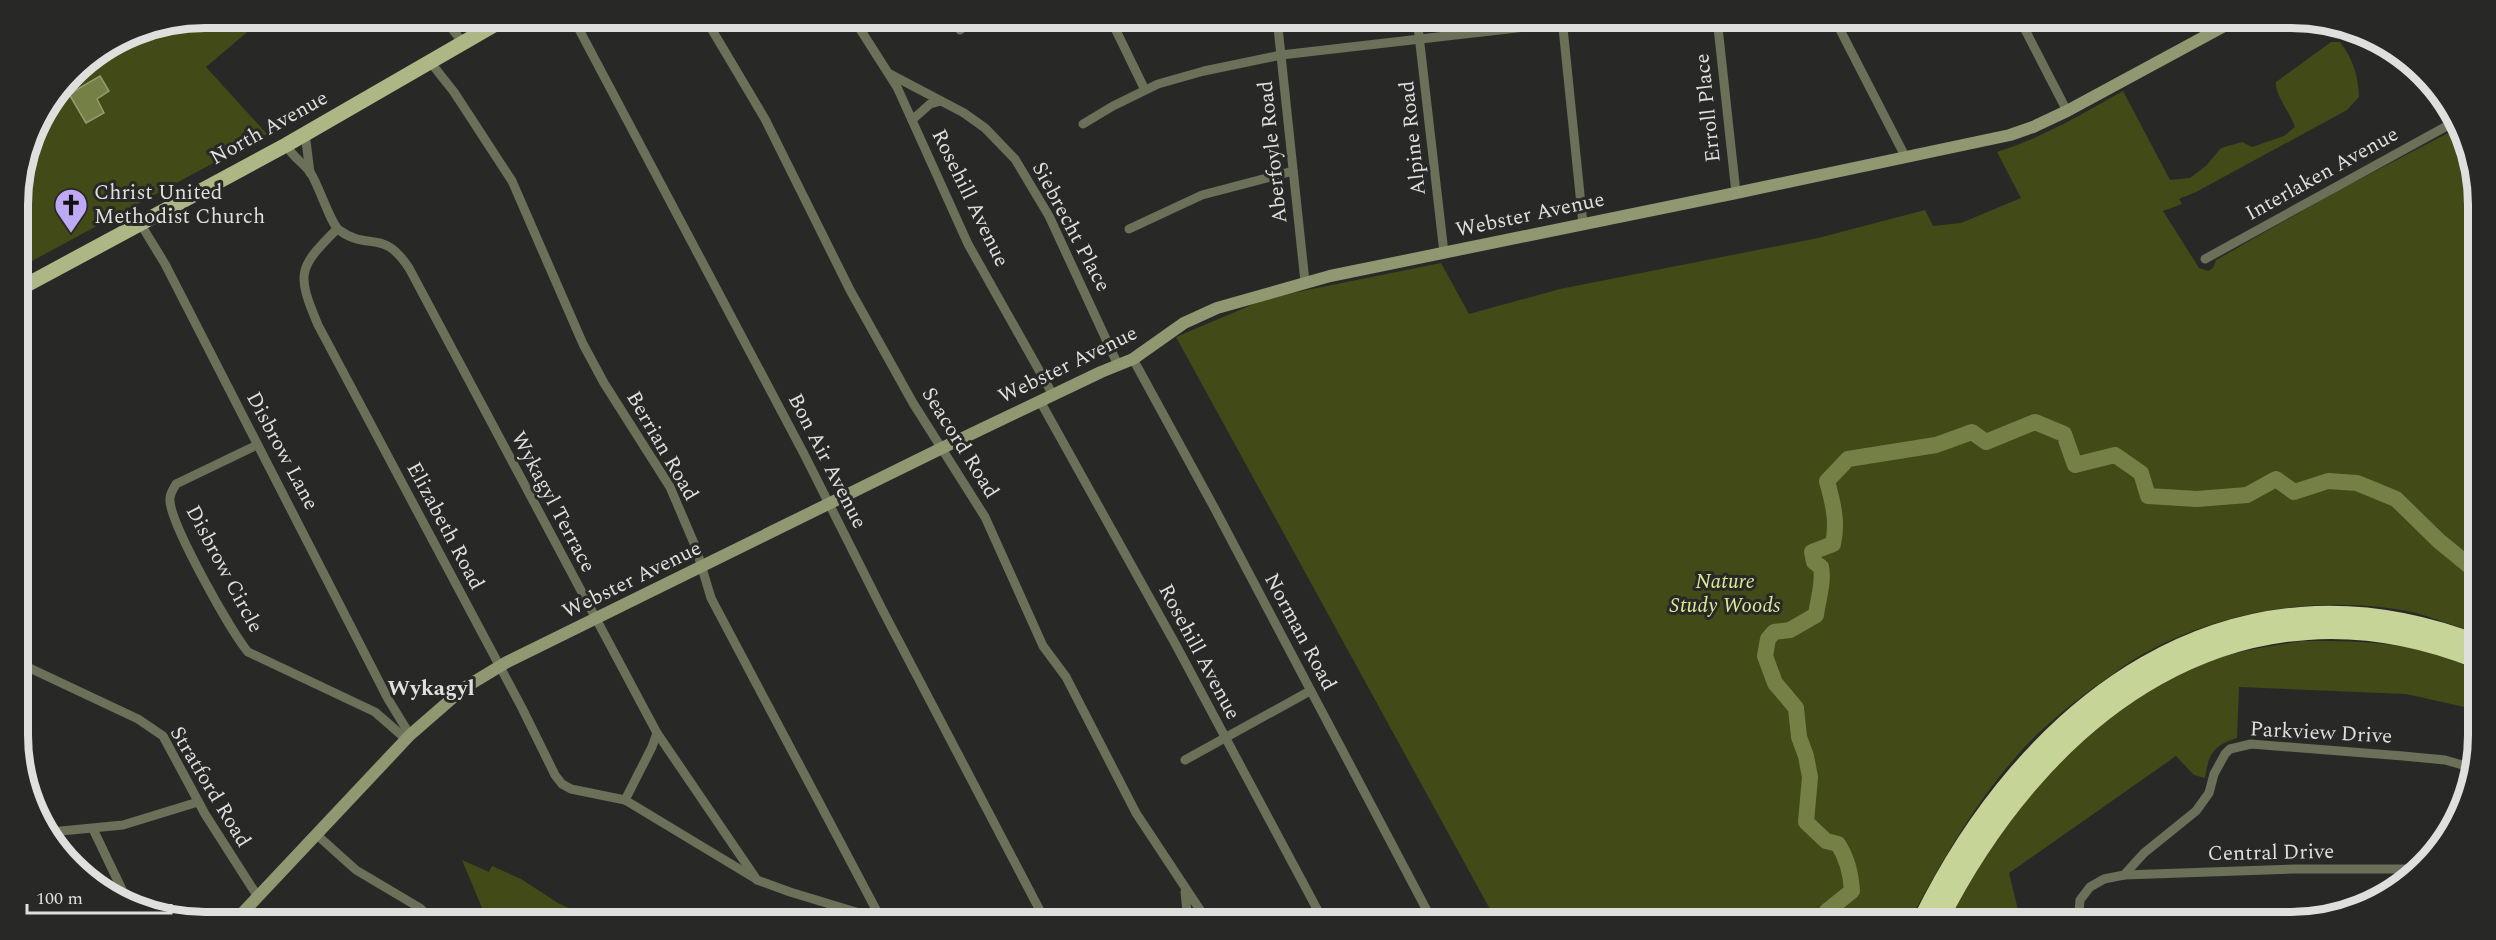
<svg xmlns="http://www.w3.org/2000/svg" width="2496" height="940" font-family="Spectral,serif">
<rect width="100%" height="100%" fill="#282927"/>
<g fill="#424a18">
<polygon points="205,18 242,18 252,28 206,67 267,134 19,268 18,193 37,122 81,65 134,32"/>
<path d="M2331,42h9c13,17 18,33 19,55l-12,13 -151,82 -17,7 3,5 -19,7 36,57 9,3 5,-3 3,-8 123,-70 111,-58 22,33 4,15 2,454c-27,-9 -54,-21 -83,-25 -85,-12 -174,2 -250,44 -17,9 -33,22 -49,33 -29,21 -58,45 -81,72 -43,49 -75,107 -106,164h-412l-321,-585 92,-39 173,-35 28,51 91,-25 258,-51 107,-28 8,16 28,-3 60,-25 -24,-46c45,-14 85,-38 126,-61l47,89 20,-2 16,-12 15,-18 21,-6 10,5 32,-11 11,-9c-4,-14 -20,-31 -19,-45z"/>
<path d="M2302,641c48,0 96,0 142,15 11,4 23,10 34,15v39l-72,-16 -167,-7 -2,51c-25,8 -28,16 -32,40l-11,-3 -18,-19 -167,117 12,49h-73c55,-113 142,-215 261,-261 30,-11 62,-15 93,-20z"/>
<polygon points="462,860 489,872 492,866 521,879 558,903 600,922 488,922"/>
</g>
<polygon fill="#758046" stroke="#959c74" stroke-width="1.5" points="100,76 109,91 97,99 104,113 86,123 69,94"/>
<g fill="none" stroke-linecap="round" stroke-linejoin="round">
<polyline stroke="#959c74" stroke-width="3" points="193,20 205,26"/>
<path stroke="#758046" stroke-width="16" d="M1824,922l3,-11 25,-20c-1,-17 -5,-33 -14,-47l-12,-3 -20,-19 4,-45 -4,-21 -7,-19 -3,-29 -21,-25 -10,-27 3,-17 6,-7 16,-2 26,-15c2,-16 8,-32 5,-48l-7,-5 -2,-10 21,-8c5,-22 0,-41 -6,-63l21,-22 88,-14 36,-13 14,10 49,-20 29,12 11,31 40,-10 26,18 7,23 49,3 50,-4 29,-16 18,13 34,-11 29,2 39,16 43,42 39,32"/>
<g stroke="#6b7058" stroke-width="9">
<polyline points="444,18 463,43"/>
<polyline points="573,18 804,454 883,611 1046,922"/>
<polyline points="705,18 765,119 850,290 913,403 985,517 1043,646 1066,677 1136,813 1208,922"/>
<polyline points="853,18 897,87 968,244 1053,395"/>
<polyline points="1110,18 1145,90"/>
<polyline points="1277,18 1305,282"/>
<polyline points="1417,18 1444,253"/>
<polyline points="1562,18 1583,224"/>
<polyline points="1717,18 1736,193"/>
<polyline points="1834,18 1906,158"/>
<polyline points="2019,18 2067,111"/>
<polyline points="960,30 975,18"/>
<polyline points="431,63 454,92 512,181 583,344 604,383 670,487 696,548 711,598 881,919"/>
<polyline points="890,74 964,113 985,128 1015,159 1049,216 1118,365"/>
<polyline points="912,120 930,104 941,101"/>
<polyline points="1083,124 1113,106 1158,84 1204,71 1281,55 1603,18"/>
<polyline points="305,133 310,173"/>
<path d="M286,145c6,11 16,17 24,27 9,13 20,51 29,58 30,22 43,-3 70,38l248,465 100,147 33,12 99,30"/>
<polyline points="140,223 165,264 388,699 410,735"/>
<path d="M337,229c-39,39 -41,44 -19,96l204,383 33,67 7,9 9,5 54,11 131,79"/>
<polyline points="1129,229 1202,195 1293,171"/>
<polyline points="2205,259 2456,121"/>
<polyline points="1133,359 1216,511 1433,922"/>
<polyline points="1040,401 1177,647 1324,922"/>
<path d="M257,445l-81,39c-3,6 -7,10 -6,17 1,24 61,131 78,151l127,60 31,27"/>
<polyline points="21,664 138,719 163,736 205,814 258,897"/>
<polyline points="21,695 22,680 27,666"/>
<polyline points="1185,760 1310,691"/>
<polyline points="625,800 652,747 657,733"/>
<polyline points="93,829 127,900"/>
<polyline points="51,832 123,825 198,802"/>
<polyline points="317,835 356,870 420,908 434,922"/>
<polyline points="2124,875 2295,869 2419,869"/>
<polyline points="1185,892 1188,922"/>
<polyline points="2078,922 2080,900 2090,887 2104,879 2124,875 2144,853 2196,811 2209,793 2214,774 2225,754 2230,749 2251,744 2403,756 2445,760 2473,768"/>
</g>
<polyline stroke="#909872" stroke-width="12" points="234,922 410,735 464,688 507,662 942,448 1101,372 1133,359 1184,323 1217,308 1330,276 1736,193 2010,135 2033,127 2067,111 2239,18"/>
<polyline stroke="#adb785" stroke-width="15" points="19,289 286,145 506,18"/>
<g stroke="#c7d497" stroke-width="18">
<path d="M1921,922c106,-218 308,-375 557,-278"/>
<path d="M1938,922c106,-210 300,-358 540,-262"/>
</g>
</g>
<defs>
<g id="church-pin" transform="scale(1.725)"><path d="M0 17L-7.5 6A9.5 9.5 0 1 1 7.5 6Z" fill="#bfa9f4" stroke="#282927"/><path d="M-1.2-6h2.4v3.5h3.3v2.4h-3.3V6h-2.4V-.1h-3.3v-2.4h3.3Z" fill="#111"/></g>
</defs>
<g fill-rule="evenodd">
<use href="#church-pin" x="71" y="205"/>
</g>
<g text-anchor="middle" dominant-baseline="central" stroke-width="6" stroke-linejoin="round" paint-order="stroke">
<g font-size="21" fill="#dfdfde" stroke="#282927">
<text transform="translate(1708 108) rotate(-96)">Erroll Place</text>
<text transform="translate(269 128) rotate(-29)">North Avenue</text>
<text transform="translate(1413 138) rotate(-96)">Alpine Road</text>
<text transform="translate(1273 152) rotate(-96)">Aberfoyle Road</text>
<text transform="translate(2322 174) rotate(-29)">Interlaken Avenue</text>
<text transform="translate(970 198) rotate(64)">Rosehill Avenue</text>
<text transform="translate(1530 215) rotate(-12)">Webster Avenue</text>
<text transform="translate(1071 227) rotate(62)">Siebrecht Place</text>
<text transform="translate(1068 365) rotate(-26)">Webster Avenue</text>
<text transform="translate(960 443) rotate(58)">Seacord Road</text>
<text transform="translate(662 446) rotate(60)">Berrian Road</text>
<text transform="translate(282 451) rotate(62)">Disbrow Lane</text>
<text transform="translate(827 461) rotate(63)">Bon Air Avenue</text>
<text transform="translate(553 502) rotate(62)">Wykagyl Terrace</text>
<text transform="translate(445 526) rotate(62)">Elizabeth Road</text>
<text transform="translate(224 569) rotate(62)">Disbrow Circle</text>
<text transform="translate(632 580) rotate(-26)">Webster Avenue</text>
<text transform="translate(1300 632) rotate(62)">Norman Road</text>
<text transform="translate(1199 652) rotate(62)">Rosehill Avenue</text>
<text transform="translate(2321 733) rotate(3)">Parkview Drive</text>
<text transform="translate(210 787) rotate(59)">Stratford Road</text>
<text transform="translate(2271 853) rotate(-1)">Central Drive</text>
</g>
<g font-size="21" fill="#dfdfde" stroke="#282927" text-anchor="start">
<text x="94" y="193">Christ United<tspan x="94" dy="24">Methodist Church</tspan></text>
</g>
<g font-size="21" font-style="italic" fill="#daea93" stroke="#282927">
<text x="1725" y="582">Nature<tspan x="1725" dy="24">Study Woods</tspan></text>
</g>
<g font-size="22" font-weight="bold" fill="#dfdfde" stroke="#282927">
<text x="431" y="688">Wykagyl</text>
</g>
</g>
<path d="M0 0H2496V940H0ZM205 28H2291A177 177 0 0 1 2468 205V735A177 177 0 0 1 2291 912H205A177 177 0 0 1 28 735V205A177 177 0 0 1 205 28Z" fill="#282927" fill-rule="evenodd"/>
<path fill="none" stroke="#dfdfde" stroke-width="8" d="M205 28H2291A177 177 0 0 1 2468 205V735A177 177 0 0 1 2291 912H205A177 177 0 0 1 28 735V205A177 177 0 0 1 205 28Z"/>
<path d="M27 904v9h144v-9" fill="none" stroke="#dfdfde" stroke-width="3"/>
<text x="36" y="904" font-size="18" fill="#dfdfde" stroke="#282927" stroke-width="4.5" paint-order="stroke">100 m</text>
</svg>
